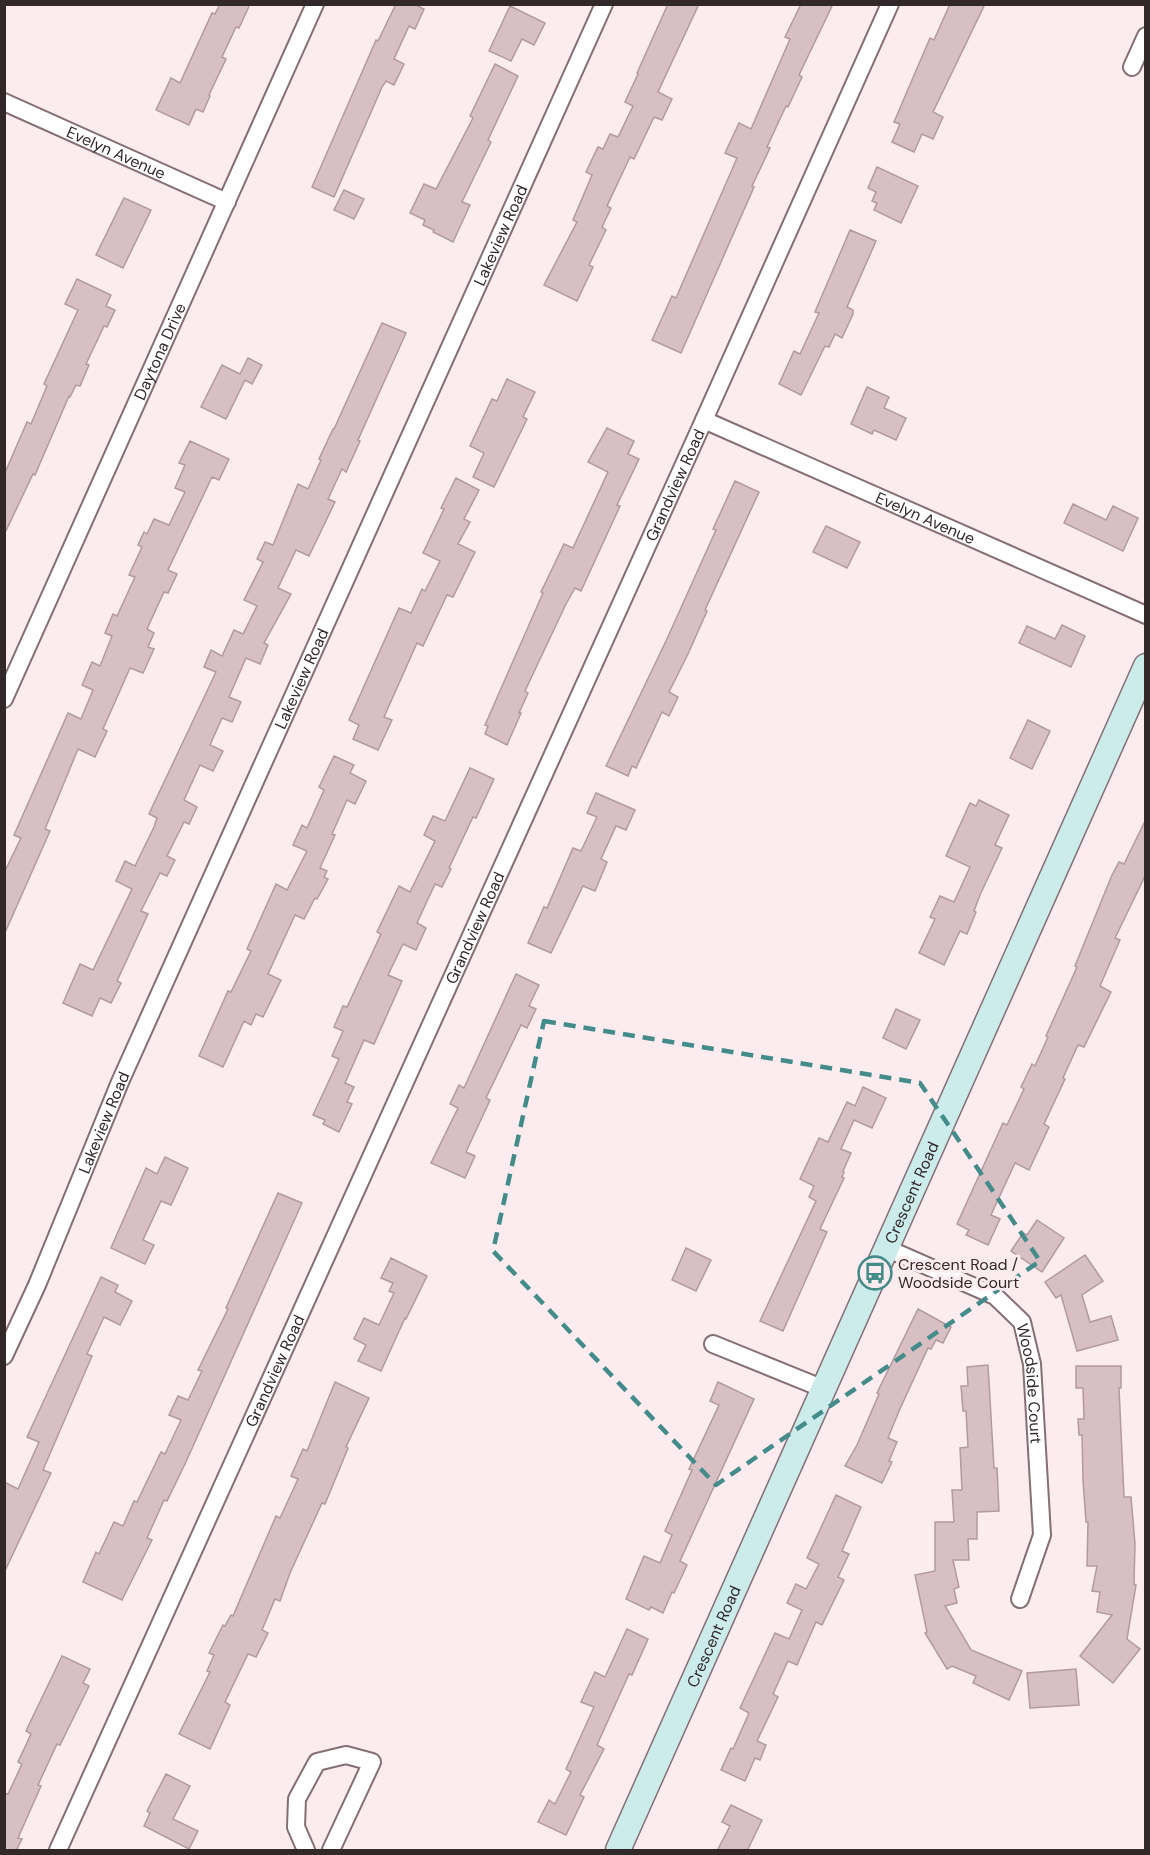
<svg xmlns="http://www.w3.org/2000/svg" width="1150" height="1855" font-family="'DM Sans',sans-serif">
<rect width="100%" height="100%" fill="#fcecef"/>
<g fill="#d7bfc4" stroke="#b29a9f" stroke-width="1.5">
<polygon points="220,4 250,4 239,28 236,27 222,57 226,59 209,95 210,96 203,112 196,109 189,125 156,110 171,78 180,83 212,13 215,14"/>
<polygon points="396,4 414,4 424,9 415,29 409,26 394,59 404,64 394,85 386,81 382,87 334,197 312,187 376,40 378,41"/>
<polygon points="668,4 699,4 658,92 672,99 662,120 654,117 634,159 630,157 607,206 611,208 602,227 606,230 589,265 593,267 577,301 544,285 577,222 573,220 592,175 586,172 598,147 603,149 610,134 618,137 633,106 625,102 638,74 637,73"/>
<polygon points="801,4 833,4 799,75 802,77 788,107 786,106 767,147 770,148 752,186 754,187 681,353 652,340 672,296 676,298 737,158 725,153 739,123 751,129 790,39 785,37"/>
<polygon points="950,4 985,4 933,112 943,117 933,139 922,134 914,152 892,142 900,124 894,122 930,38 934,40"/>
<polygon points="510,6 545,23 534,45 522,39 511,61 489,51"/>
<polygon points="495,64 518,76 488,140 491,142 462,202 470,205 453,242 433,232 434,230 423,225 425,220 410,213 424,184 436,189 473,118 470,116"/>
<polygon points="877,167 918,186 901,223 874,210 877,203 872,201 876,192 868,188"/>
<polygon points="344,190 364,199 354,219 334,210"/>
<polygon points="124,198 151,210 123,268 96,255"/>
<polygon points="850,230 876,241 847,307 853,310 853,314 842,338 835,334 829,347 825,346 801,395 779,384 794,351 800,354 819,313 815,312"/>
<polygon points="77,279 111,295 106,306 115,310 107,327 104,326 86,364 89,365 80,386 76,385 70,397 69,396 35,475 33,474 4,535 4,475 27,422 31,424 47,386 44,384 78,310 65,304"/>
<polygon points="382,323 406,333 358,440 360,441 346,472 342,469 328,499 335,502 309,556 296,550 278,588 291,594 264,643 268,645 260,664 246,658 229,697 241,702 232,722 222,718 210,745 223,751 213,771 200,765 184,800 197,807 189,824 184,822 167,856 175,860 167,876 160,873 141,911 148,914 117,981 121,983 111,1003 100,998 92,1016 63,1003 80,964 93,970 132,889 116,881 125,861 135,866 154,827 157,818 149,814 216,672 204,667 211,650 222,656 234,630 243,634 257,606 244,600 263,562 257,559 265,542 273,545 298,484 308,489 321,460 319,459 333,429 334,429"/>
<polygon points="248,358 262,365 252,384 245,380 226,419 201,407 222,365 240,374"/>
<polygon points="507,379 535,392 523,417 527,419 494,487 473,477 484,453 470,446 492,399 497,401"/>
<polygon points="867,387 889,397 884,408 906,418 896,440 874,430 872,434 851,424"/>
<polygon points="607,428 634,441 628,454 639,459 617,505 620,506 581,591 575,588 566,604 525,691 528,693 519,713 521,713 507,745 485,734 488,726 485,725 543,593 541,592 564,544 573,548 608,472 588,462"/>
<polygon points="190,441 229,459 219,480 212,477 168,570 177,574 168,593 164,592 147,629 154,633 148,647 154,649 143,673 130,668 103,729 107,731 95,757 78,749 45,829 50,831 4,935 4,873 21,838 14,835 68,713 81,719 93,690 82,685 92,662 100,666 112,636 105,633 113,614 117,616 135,577 129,575 142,547 138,545 144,532 147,534 154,519 169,525 185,492 175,488 185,465 179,463"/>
<polygon points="456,478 479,490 464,519 470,522 458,544 475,552 453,597 447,595 423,646 417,643 384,717 392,720 378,750 353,739 359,725 349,720 399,608 411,613 422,589 425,591 440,561 423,553 444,509 441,508"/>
<polygon points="735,481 759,492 705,610 707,611 688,654 669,692 678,697 669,716 662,712 636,768 632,766 628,776 606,766 666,641 716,530 713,529"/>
<polygon points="1073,504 1106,520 1113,506 1138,518 1123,551 1064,523"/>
<polygon points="826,526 860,542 847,568 813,552"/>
<polygon points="1062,625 1085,636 1071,667 1019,643 1027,626 1055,639"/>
<polygon points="1028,720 1050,731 1032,769 1010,758"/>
<polygon points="334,756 354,765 350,773 366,781 355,804 347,800 332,834 335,835 320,868 327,871 324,877 328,879 317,899 315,898 304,919 295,915 268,974 281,980 263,1017 256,1014 251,1025 244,1021 223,1067 199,1056 228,991 231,992 251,951 247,949 276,884 287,890 307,851 293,845 302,825 307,828 324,790 319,787"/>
<polygon points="470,768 494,779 476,818 473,817 449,868 451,869 442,887 435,884 417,923 426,928 416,950 403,944 388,975 402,981 374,1044 364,1040 345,1083 354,1087 347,1102 352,1104 339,1132 323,1124 325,1120 313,1115 339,1059 332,1056 343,1031 334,1027 343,1006 347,1007 381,934 377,932 399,886 410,892 435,841 424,835 433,816 445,821"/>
<polygon points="596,793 635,810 626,830 616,826 601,859 607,862 595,891 583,886 551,953 528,943 544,907 547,908 573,848 581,851 597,817 587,813"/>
<polygon points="979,800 1009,815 995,845 1002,848 980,895 974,911 976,912 967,934 960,931 944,965 919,953 935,919 930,917 940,896 954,902 970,867 946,856 970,803 976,806"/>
<polygon points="1146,819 1146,874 1115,938 1120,940 1100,986 1111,992 1084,1047 1078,1045 1063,1078 1065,1079 1044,1124 1049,1127 1029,1170 1015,1163 991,1215 1000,1219 988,1245 966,1235 969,1230 957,1224 1003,1123 1007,1125 1024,1089 1021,1087 1032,1064 1035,1066 1048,1037 1046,1036 1077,967 1075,966 1112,875 1119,862 1124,864"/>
<polygon points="516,974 539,985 529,1006 536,1009 527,1028 521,1025 486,1098 490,1100 466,1152 475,1156 465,1178 431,1163 458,1108 450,1104 459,1085 464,1088"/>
<polygon points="896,1009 920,1020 906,1049 883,1038"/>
<polygon points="863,1087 886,1098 872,1128 854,1120 841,1149 851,1153 843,1171 844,1172 842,1177 844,1178 820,1229 827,1232 783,1331 760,1321 816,1201 809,1197 814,1186 800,1179 819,1138 828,1142 847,1102 855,1106"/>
<polygon points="165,1157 188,1168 171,1205 161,1201 143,1240 154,1245 145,1264 111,1248 146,1168 157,1174"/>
<polygon points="278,1193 302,1203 185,1464 167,1501 164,1500 147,1538 152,1540 122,1600 83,1582 96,1552 99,1554 114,1522 123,1526 134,1501 137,1502 161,1452 165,1454 181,1420 169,1415 178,1396 188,1400 202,1371 198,1370 228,1309 226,1308"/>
<polygon points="1037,1220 1064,1238 1042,1272 1011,1251 1023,1233 1027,1235"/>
<polygon points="686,1248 711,1260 696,1291 672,1280"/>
<polygon points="1085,1255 1103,1281 1082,1295 1090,1322 1111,1316 1118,1340 1077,1351 1061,1295 1056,1298 1045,1282"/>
<polygon points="391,1258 427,1276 406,1319 405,1318 381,1371 358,1361 366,1345 354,1339 364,1318 379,1325 394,1293 389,1291 393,1283 381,1278"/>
<polygon points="101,1277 118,1285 115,1292 132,1301 120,1325 104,1317 87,1354 92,1356 43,1470 51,1473 4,1573 4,1482 18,1489 39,1442 27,1437"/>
<polygon points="918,1309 951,1327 943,1343 936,1340 931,1349 928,1348 899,1411 888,1438 897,1442 889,1461 892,1462 882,1483 845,1466 857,1445 879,1394 877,1393"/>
<polygon points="988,1365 994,1468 997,1468 999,1511 977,1512 977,1539 968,1539 969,1560 953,1560 959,1587 954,1589 957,1603 945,1606 971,1650 1022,1671 1009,1700 973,1683 976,1676 952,1666 947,1669 925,1633 927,1632 915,1575 935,1571 935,1522 954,1522 952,1490 962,1490 960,1448 968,1447 966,1411 963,1411 961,1386 968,1386 967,1367"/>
<polygon points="1076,1366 1121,1366 1121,1388 1119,1388 1124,1497 1131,1497 1135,1544 1134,1584 1136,1585 1127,1639 1140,1649 1113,1683 1080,1656 1112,1615 1097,1612 1100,1592 1092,1591 1097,1566 1087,1566 1088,1522 1086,1522 1083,1480 1082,1435 1079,1435 1078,1419 1084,1419 1083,1388 1076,1388"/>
<polygon points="335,1382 369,1398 346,1447 348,1448 325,1504 322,1503 290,1573 280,1601 275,1599 262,1630 268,1633 256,1657 248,1654 225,1702 230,1705 210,1749 179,1734 210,1672 207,1671 214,1655 209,1653 223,1625 225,1626 231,1615 233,1616 276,1516 280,1518 298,1479 291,1476 303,1449 307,1451"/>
<polygon points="718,1382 754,1399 680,1561 687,1565 674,1593 672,1592 663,1613 651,1607 649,1610 626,1599 644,1556 660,1563 672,1535 665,1531 692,1470 689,1469 719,1405 710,1401"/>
<polygon points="836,1495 861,1507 842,1551 849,1554 838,1577 844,1580 822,1625 816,1622 797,1665 788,1661 773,1694 778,1697 757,1741 766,1745 760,1760 755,1758 745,1781 721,1770 731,1748 733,1749 749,1713 740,1708 775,1633 789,1639 802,1610 787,1603 796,1584 806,1589 819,1564 807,1558"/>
<polygon points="627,1629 648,1639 632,1675 629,1674 597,1745 604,1749 580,1795 584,1797 566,1835 538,1822 549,1800 555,1804 571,1772 566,1769 594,1707 581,1702 595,1672 605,1677"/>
<polygon points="62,1656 90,1669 83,1683 89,1686 60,1745 57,1744 38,1785 41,1786 18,1838 22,1839 16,1851 4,1851 4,1793 8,1794 22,1764 18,1762 31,1734 26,1731"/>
<polygon points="1076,1669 1079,1705 1030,1708 1027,1673"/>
<polygon points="166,1774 190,1786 173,1819 198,1831 189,1849 144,1826 150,1813 147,1811"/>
<polygon points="731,1805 762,1820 747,1851 717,1851 730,1826 722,1822"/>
</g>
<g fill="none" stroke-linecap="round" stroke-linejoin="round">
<g stroke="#856f74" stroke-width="20">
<g id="street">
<polyline points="1132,67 1146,36"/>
<path id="s1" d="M4,102l223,100"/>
<path id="s2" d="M704,420l442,195"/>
<path id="s3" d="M4,699l311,-695"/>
<path id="s4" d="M886,1248l109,48 27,26 10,42 10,171 -22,64"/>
<polyline points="713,1344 824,1389"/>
<path id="s5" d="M4,1356l33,-71 83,-203 484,-1078"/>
<path id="s6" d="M58,1850l646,-1430 186,-416"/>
<polyline points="306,1850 296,1827 297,1799 317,1762 346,1755 372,1762 331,1850"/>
</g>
</g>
<g stroke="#856f74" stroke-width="27">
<g id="secondary">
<path id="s7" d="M618,1850l528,-1184"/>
</g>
</g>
<use href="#street" stroke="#fff" stroke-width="16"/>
<use href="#secondary" stroke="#cbeceb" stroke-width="24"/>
</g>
<path fill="none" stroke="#448c8a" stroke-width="4.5" stroke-dasharray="12 8" stroke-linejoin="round" d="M544,1021l376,62 120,178 -324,224 -223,-234z"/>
<defs>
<g id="bus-ring" transform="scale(1.725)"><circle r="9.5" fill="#fcecef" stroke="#448c8a" stroke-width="1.5"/><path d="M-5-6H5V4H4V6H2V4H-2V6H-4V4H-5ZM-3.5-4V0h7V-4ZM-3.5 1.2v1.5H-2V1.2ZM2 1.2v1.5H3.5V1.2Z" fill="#448c8a"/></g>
</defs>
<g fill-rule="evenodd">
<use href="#bus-ring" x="875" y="1273"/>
</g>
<g text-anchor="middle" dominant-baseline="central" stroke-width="6" stroke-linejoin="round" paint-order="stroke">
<g font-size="16" fill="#32282a" stroke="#fcecef">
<text stroke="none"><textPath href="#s1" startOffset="123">Evelyn Avenue</textPath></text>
<text stroke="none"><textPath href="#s5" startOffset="1226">Lakeview Road</textPath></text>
<text stroke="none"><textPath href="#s3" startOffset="381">Daytona Drive</textPath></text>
<text stroke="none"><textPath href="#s6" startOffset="1498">Grandview Road</textPath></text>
<text stroke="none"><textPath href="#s2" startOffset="242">Evelyn Avenue</textPath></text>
<text stroke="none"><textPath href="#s5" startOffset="740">Lakeview Road</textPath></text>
<text stroke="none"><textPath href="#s6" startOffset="1012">Grandview Road</textPath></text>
<text stroke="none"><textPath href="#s5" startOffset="254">Lakeview Road</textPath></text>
<text stroke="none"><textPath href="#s7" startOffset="720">Crescent Road</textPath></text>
<text stroke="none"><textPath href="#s6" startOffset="526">Grandview Road</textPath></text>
<text stroke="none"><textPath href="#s4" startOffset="219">Woodside Court</textPath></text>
<text stroke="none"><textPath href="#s7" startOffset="234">Crescent Road</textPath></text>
</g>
<g font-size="16" fill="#32282a" stroke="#fcecef" text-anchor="start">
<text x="898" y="1264">Crescent Road /<tspan x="898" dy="18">Woodside Court</tspan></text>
</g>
</g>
<rect width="1150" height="1855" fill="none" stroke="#32282a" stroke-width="12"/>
</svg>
